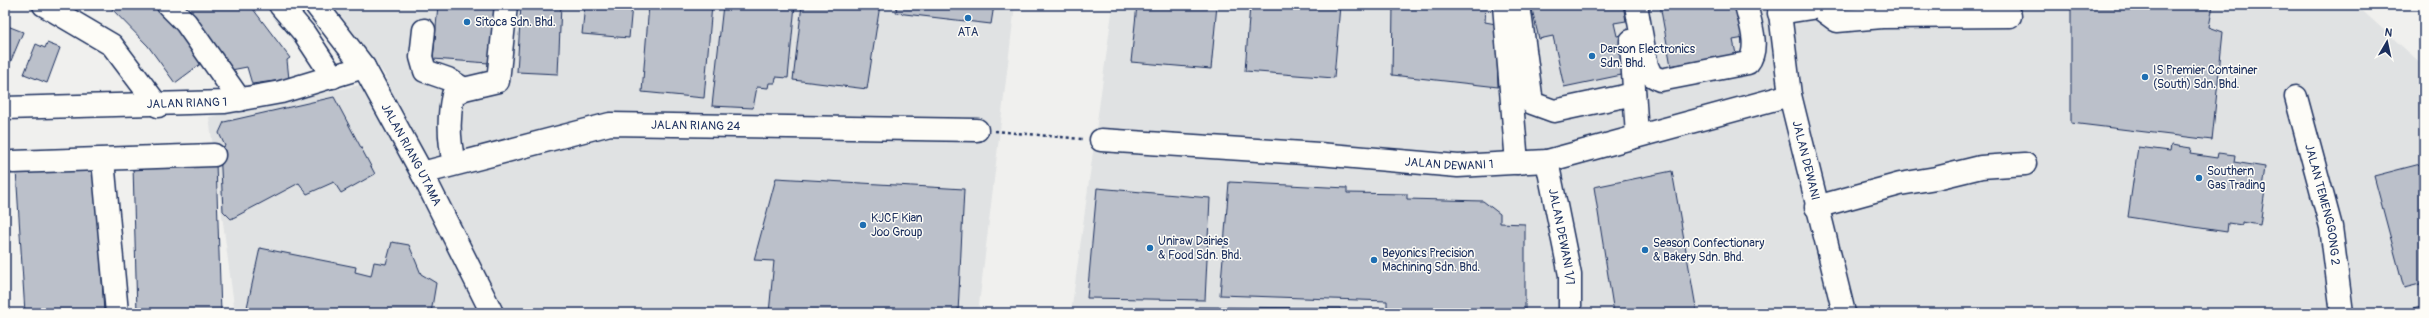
<svg xmlns="http://www.w3.org/2000/svg" width="2429" height="318" font-family="Pangolin,sans-serif">
<rect width="100%" height="100%" fill="#f0f0ee"/>
<filter id="ink" filterUnits="userSpaceOnUse"><feTurbulence type="fractalNoise" baseFrequency=".025" numOctaves="2"/><feDisplacementMap in="SourceGraphic" scale="8" xChannelSelector="R" yChannelSelector="G"/><feConvolveMatrix kernelMatrix="1 2 1 2 8 2 1 2 1" color-interpolation-filters="sRGB"/></filter>
<g filter="url(#ink)">
<g fill="#e0e2e3">
<polygon points="333,5 1015,5 978,313 235,313 209,117 388,79"/>
<polygon points="1113,5 2356,5 2424,66 2424,313 1071,313"/>
</g>
<g fill="#bbc0ca" stroke="#1b2f5e">
<polygon points="108,5 161,5 206,60 175,83 148,46"/>
<polygon points="175,5 250,5 290,58 287,60 289,79 252,84 247,67 226,71"/>
<polygon points="438,5 499,5 496,40 491,39 489,63 433,59"/>
<polygon points="521,5 561,5 558,74 517,72"/>
<polygon points="585,5 632,5 629,38 582,34"/>
<polygon points="649,5 712,5 704,98 642,92"/>
<polygon points="723,5 795,5 788,78 776,77 775,83 769,83 768,88 757,87 753,108 712,106"/>
<polygon points="802,5 880,5 867,89 793,80"/>
<polygon points="897,5 994,5 991,24 896,13"/>
<polygon points="1137,5 1217,5 1211,69 1131,62"/>
<polygon points="1250,5 1340,5 1334,78 1245,71"/>
<polygon points="1393,5 1486,5 1485,22 1496,24 1498,87 1392,75"/>
<polygon points="1531,5 1623,5 1626,21 1614,23 1617,36 1623,35 1631,73 1564,87 1553,36 1539,39"/>
<polygon points="1660,5 1738,5 1744,38 1733,40 1736,54 1671,66"/>
<polygon points="2071,5 2213,5 2209,27 2223,32 2212,140 2071,123"/>
<polygon points="5,25 23,32 10,63 5,61"/>
<polygon points="47,43 60,48 47,83 24,74 36,44 45,48"/>
<polygon points="334,97 375,174 341,193 334,182 307,194 299,183 231,219 223,211 220,148 225,146 219,133 224,122"/>
<polygon points="2171,145 2191,148 2190,154 2217,158 2218,153 2235,155 2234,162 2265,167 2262,189 2265,190 2260,225 2242,222 2242,225 2228,223 2227,232 2128,217 2138,147 2170,151"/>
<polygon points="216,163 221,313 137,313 133,166"/>
<polygon points="2424,163 2424,283 2404,288 2374,176"/>
<polygon points="95,166 104,313 25,313 16,170"/>
<polygon points="1672,171 1697,313 1614,313 1594,187"/>
<polygon points="776,178 964,189 958,313 769,313 774,261 754,260"/>
<polygon points="1229,182 1347,188 1347,193 1407,194 1407,199 1483,201 1500,214 1500,223 1525,224 1525,313 1387,313 1387,301 1220,295"/>
<polygon points="1097,188 1210,198 1205,300 1087,298"/>
<polygon points="392,242 409,245 421,274 436,283 431,313 246,312 260,248 356,267 355,272 371,276 374,262 386,264"/>
<polygon points="2424,305 2424,313 2395,313"/>
<polygon points="1198,307 1340,308 1341,313 1198,313"/>
</g>
<g fill="none" stroke-linecap="round" stroke-linejoin="round">
<g stroke="#1b2f5e" stroke-width="25">
<g id="minor">
<polyline points="44,5 112,45 158,106"/>
<polyline points="168,5 186,23 240,100"/>
<polyline points="280,5 304,33 333,77"/>
<path id="s1" d="M316,5l48,62 58,106 70,140"/>
<polyline points="1504,5 1517,163"/>
<polyline points="1519,5 1532,103 1554,111 1634,94"/>
<path d="M1636,5l11,61 4,9 9,5 88,-17c12,-15 2,-41 -2,-58"/>
<path id="s2" d="M1779,5l11,90 54,218"/>
<polyline points="1779,13 1818,7 1837,21 1882,17 2010,16"/>
<polyline points="424,30 421,57 425,71 448,79 464,89"/>
<polyline points="1631,41 1637,136"/>
<path id="s3" d="M2296,97l35,130 11,86"/>
<path id="s4" d="M5,108l220,-6 56,-10 83,-25"/>
<path id="s5" d="M1101,140l218,14 139,12 89,-5 243,-66"/>
<polyline points="103,160 117,313"/>
<path id="s6" d="M1547,161l23,114v38"/>
<polyline points="13,162 214,155"/>
<path d="M454,163c-5,-22 -6,-46 -1,-68l11,-6 34,-8 8,-76"/>
<path id="s7" d="M422,173l188,-49 367,6"/>
<polyline points="1816,207 1900,184 1936,178 1981,167 2025,164"/>
</g>
</g>
<polyline stroke="#1b2f5e" stroke-width="2.5" stroke-dasharray="3 3" stroke-linecap="butt" points="995,131 1082,139"/>
<use href="#minor" stroke="#fdfcf7" stroke-width="22"/>
</g>
</g>
<g fill="#1f6fb2" stroke="#fdfcf7" stroke-width="1.5">
<circle cx="968" cy="18" r="4"/>
<circle cx="467" cy="22" r="4"/>
<circle cx="1592" cy="56" r="4"/>
<circle cx="2145" cy="77" r="4"/>
<circle cx="2199" cy="178" r="4"/>
<circle cx="863" cy="225" r="4"/>
<circle cx="1150" cy="248" r="4"/>
<circle cx="1645" cy="250" r="4"/>
<circle cx="1374" cy="260" r="4"/>
</g>
<g text-anchor="middle" dominant-baseline="central" stroke-width="3" stroke-linejoin="round" paint-order="stroke">
<g font-size="12" fill="#1b2f5e" stroke="#fdfcf7" text-anchor="start">
<text x="475" y="22">Sitoca Sdn. Bhd.</text>
<text x="968" y="32" text-anchor="middle">ATA</text>
<text x="1600" y="49">Darson Electronics<tspan x="1600" dy="14">Sdn. Bhd.</tspan></text>
<text x="2153" y="70">IS Premier Container<tspan x="2153" dy="14">(South) Sdn. Bhd.</tspan></text>
<text x="2207" y="171">Southern<tspan x="2207" dy="14">Gas Trading</tspan></text>
<text x="871" y="218">KJCF Kian<tspan x="871" dy="14">Joo Group</tspan></text>
<text x="1158" y="241">Uniraw Dairies<tspan x="1158" dy="14">&amp; Food Sdn. Bhd.</tspan></text>
<text x="1653" y="243">Season Confectionary<tspan x="1653" dy="14">&amp; Bakery Sdn. Bhd.</tspan></text>
<text x="1382" y="253">Beyonics Precision<tspan x="1382" dy="14">Machining Sdn. Bhd.</tspan></text>
</g>
<g font-size="12" fill="#1b2f5e" stroke="#fdfcf7">
<text stroke="none"><textPath href="#s4" startOffset="182">JALAN RIANG 1</textPath></text>
<text stroke="none"><textPath href="#s7" startOffset="280">JALAN RIANG 24</textPath></text>
<text stroke="none"><textPath href="#s1" startOffset="178">JALAN RIANG UTAMA</textPath></text>
<text stroke="none"><textPath href="#s2" startOffset="158">JALAN DEWANI</textPath></text>
<text stroke="none"><textPath href="#s5" startOffset="349">JALAN DEWANI 1</textPath></text>
<text stroke="none"><textPath href="#s3" startOffset="111">JALAN TEMENGGONG 2</textPath></text>
<text stroke="none"><textPath href="#s6" startOffset="77">JALAN DEWANI 1/1</textPath></text>
</g>
</g>
<rect width="2429" height="318" fill="none" stroke="#fdfcf7" stroke-width="20"/>
<rect x="10" y="10" width="2409" height="298" fill="none" stroke="#1b2f5e" stroke-width="1.5" filter="url(#ink)"/>
<g transform="translate(2387 42) rotate(9)" stroke="#fdfcf7" stroke-width="3" paint-order="stroke">
<path d="M0-3L7 15L0 10L-7 15Z" fill="#1b2f5e"/>
<text y="-6" font-size="11" font-weight="bold" text-anchor="middle" fill="#1b2f5e">N</text>
</g>
</svg>
